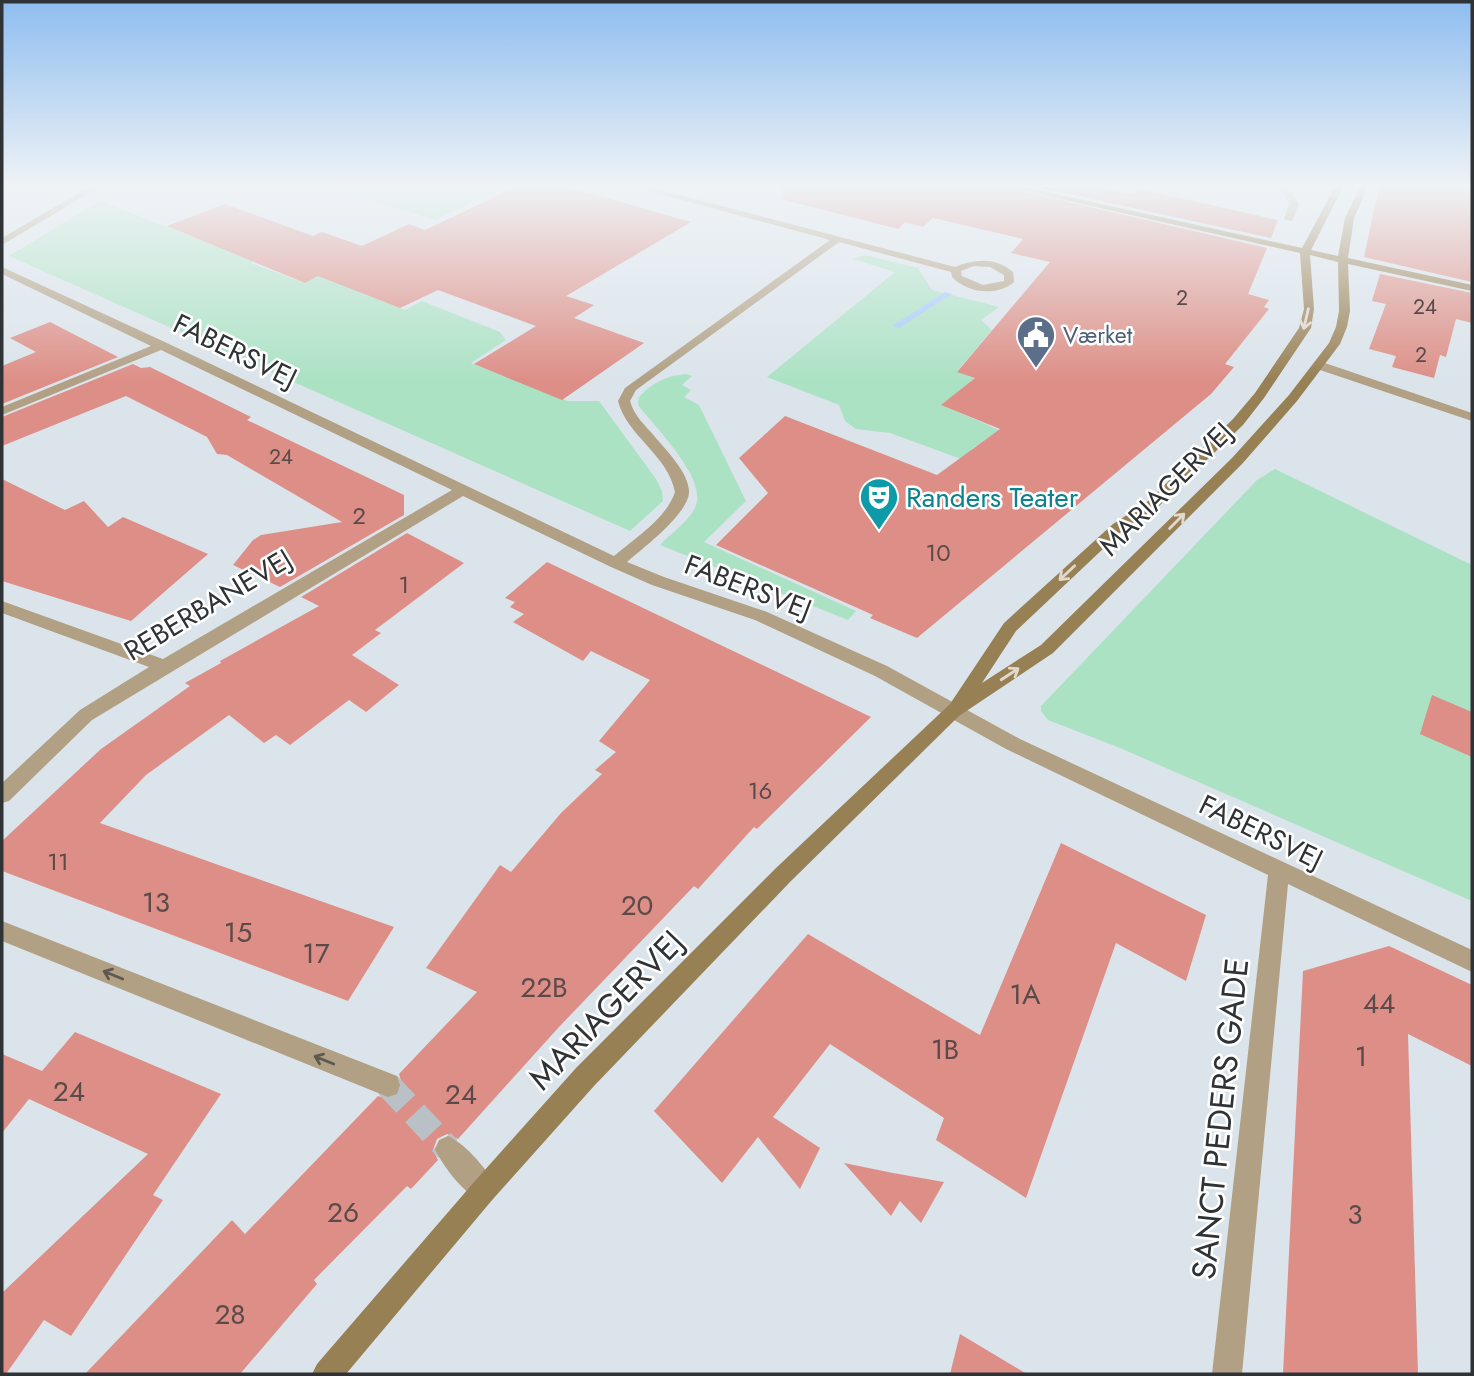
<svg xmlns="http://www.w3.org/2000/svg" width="1474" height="1376" font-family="Jost,sans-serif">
<rect width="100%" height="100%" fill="#dbe4eb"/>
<g fill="#ace2c4">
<polygon points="331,187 504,187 435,220"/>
<polygon points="100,201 255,261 251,263 304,283 318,276 405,310 422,301 500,332 506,340 471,363 568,401 599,401 656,479 662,491 663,501 630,531 9,256"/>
<polygon points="865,255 918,268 932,290 999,307 981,320 992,330 957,371 975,378 942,405 999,430 972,449 964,460 890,433 856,429 845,421 839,405 767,377 895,272 853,259"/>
<path d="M686,374l6,2 -10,9 9,5 -7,7 15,8 47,96 -42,41 152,69 -8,9 -188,-75c10,-11 31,-25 36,-40 10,-28 -42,-79 -58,-100l1,-8c14,-15 27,-21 47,-23z"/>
<polygon points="1275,469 1472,565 1472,901 1120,748 1048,720 1041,711 1041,706 1257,480"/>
</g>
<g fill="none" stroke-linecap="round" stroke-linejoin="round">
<polygon fill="#a7cbfb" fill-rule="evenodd" points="945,292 952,294 899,328 892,326"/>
</g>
<g fill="#dd8f87">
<polygon points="516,187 568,187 691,222 566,296 594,305 574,318 644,343 562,400 474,364 536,326 438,290 400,308 318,276 305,283 167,226 225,204 313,236 322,232 362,246 409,224 425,230"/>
<polygon points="782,187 1004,187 1267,248 1248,294 1269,300 1264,307 1269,309 1225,364 1234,367 1211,394 917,638 870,618 873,615 716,545 768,493 739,458 785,416 937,475 1000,429 941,405 975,378 957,372 1050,262 1011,253 1023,239 933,218 923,227 905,222 898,229 781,199"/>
<polygon points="1037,187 1096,187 1131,194 1136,188 1278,220 1271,238"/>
<polygon points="1379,187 1472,187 1472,282 1364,257"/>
<polygon points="1380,274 1472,293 1472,323 1456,319 1446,357 1440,355 1434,378 1392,367 1396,356 1369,349 1386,304 1372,301"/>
<polygon points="50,322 118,357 2,404 2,366 36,352 10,338"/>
<polygon points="133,364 141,368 150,367 251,417 247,420 404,495 404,515 280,587 233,565 253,540 261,535 342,522 227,455 217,454 207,437 126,396 2,446 2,417"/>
<polygon points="2,479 65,510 84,501 108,527 123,517 208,554 131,621 2,581"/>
<polygon points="407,533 464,563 375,630 381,633 352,655 399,685 366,712 349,700 290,745 276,735 264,743 229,715 146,775 100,823 394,927 348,1001 2,871 2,841 101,749 190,686 185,683 221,663 220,661 319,606 301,597"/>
<polygon points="547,562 871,717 757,829 754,827 698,889 694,886 559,1027 458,1139 447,1134 437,1139 433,1150 438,1160 411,1189 407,1186 314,1280 317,1284 240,1374 85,1374 232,1220 245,1234 378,1096 389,1099 399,1095 402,1084 399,1074 477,992 426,968 500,865 511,872 561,813 602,774 595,770 616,752 599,741 650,680 591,651 583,661 513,622 524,614 510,607 515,602 505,598"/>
<polygon points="1432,695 1472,712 1472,757 1420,734"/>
<polygon points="1061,843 1206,915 1186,981 1116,943 1026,1198 936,1140 944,1118 830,1044 773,1117 820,1148 800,1189 758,1137 722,1183 654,1111 808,934 980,1035"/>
<polygon points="1389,946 1472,985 1472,1066 1408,1034 1418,1374 1283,1374 1303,971"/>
<polygon points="75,1032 221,1094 153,1195 163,1200 71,1336 44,1320 6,1374 2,1374 2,1293 148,1154 29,1099 2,1133 2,1054 42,1071"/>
<polygon points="844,1163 893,1173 944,1182 921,1223 900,1201 891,1216"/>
<polygon points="960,1334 1027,1374 950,1374"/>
</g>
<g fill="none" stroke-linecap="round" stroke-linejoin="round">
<polyline stroke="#b9c1c7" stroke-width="26" stroke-dasharray="26 13" stroke-linecap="butt" points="388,1085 448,1149"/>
<g fill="#b1a084" fill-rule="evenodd">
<polygon points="89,187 99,187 2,245 2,238"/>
<path d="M634,187h15l306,80c20,-8 40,-10 58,5l1,10c-17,15 -47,11 -62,-5l-1,-5 -112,-30 -203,148 -6,11c4,15 15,24 25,36 11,13 35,37 34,56 -2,22 -46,55 -62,69l37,15 103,35 120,54 133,73 452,211v22l-184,-88 -46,490h-30l56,-499 -262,-126 -131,-73 -120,-56 -103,-35 -41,-18 -148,-71 -371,224 -83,81 -7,2v-20l78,-73 69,-43 -147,-54v-12l161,58 289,-169 -291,-140 -159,65v-8l149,-61 -149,-72v-7l165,76 447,213c21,-18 52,-37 61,-64 -7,-37 -48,-56 -57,-91l7,-13 205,-148zM974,266l16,1 14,8v6l-21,4 -21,-9 -1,-5z"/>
<polygon points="1280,187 1288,187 1299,204 1292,221 1284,219 1289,204"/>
<polygon points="1314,362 1322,362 1472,413 1472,421 1314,368"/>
<polygon points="2,921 397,1076 400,1085 397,1094 388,1097 2,941"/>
<path d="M448,1136c18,8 42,36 49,54l-4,9 -9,4c-18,-7 -41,-36 -49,-54l4,-9z"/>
</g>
<path fill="#988055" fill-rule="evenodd" d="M1007,187h17l278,61 33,-61h8l-32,63 27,6 7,-38 15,-31h8l-14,31 -6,40 124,27v6l-124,-27 2,47 -3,16 -7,17 -43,57 -55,63 -189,189 -94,63 -169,166 -196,204 -101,113 -147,175h-34l5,-10 158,-183 101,-113 200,-200 174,-164 54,-81 109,-99 34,-22 86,-83 22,-26 44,-65 5,-19 -4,-56zM1310,255l28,7 1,49 -3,16 -7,16 -40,52 -57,63 -191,187 -59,38 34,-52 107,-101 34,-22 86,-83 21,-27 47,-70 3,-19z"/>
</g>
<defs><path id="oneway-shaft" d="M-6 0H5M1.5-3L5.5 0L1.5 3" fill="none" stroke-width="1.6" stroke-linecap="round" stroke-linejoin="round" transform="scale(1.75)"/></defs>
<g stroke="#e0d9cc">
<use href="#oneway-shaft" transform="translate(1306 319) rotate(103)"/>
<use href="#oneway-shaft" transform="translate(1177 521) rotate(-45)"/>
<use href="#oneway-shaft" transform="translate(1067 573) rotate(137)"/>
<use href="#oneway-shaft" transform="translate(1010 674) rotate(-33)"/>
</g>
<g stroke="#5d5951">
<use href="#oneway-shaft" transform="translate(113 975) rotate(-158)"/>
<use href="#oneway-shaft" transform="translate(324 1060) rotate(-158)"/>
</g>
<linearGradient id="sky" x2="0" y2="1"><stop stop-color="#8ebdf0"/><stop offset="0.49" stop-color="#eff3f6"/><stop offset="1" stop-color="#eff3f6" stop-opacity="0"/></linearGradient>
<rect width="1474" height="380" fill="url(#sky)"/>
<defs>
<g id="civic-pin" transform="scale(2.0125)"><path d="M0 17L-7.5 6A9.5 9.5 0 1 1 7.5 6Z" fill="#5c6f8a" stroke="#fff"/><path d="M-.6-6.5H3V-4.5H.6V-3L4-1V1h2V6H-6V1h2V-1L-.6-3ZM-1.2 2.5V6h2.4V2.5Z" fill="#fff"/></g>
<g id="theatre-pin" transform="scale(2.0125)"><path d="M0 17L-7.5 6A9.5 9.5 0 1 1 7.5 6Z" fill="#0f9aa8" stroke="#fff"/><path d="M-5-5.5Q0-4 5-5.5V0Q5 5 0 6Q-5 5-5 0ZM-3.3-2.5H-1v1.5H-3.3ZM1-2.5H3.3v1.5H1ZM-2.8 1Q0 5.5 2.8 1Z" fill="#fff"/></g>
</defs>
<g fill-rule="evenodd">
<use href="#civic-pin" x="1036" y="335"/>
<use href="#theatre-pin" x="879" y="497"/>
</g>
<g text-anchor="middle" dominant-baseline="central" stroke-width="5" stroke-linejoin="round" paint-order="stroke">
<g font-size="21" fill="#5b4a4a">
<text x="1182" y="298">2</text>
<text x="1425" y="307">24</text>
<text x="1421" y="355">2</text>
<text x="281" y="457">24</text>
</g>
<g font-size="23" fill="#4e5e75" stroke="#fff" text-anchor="start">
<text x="1063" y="335">Værket</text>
</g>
<g font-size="24" fill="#5b4a4a">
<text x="359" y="515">2</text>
<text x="938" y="552">10</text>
<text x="404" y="584">1</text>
<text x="760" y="790">16</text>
<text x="58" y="861">11</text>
</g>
<g font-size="28" fill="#303336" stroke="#fff">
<text transform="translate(235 351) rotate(26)">FABERSVEJ</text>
<text transform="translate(1166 489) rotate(-45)">MARIAGERVEJ</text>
<text transform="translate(748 587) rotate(21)">FABERSVEJ</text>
<text transform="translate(208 605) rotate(-31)">REBERBANEVEJ</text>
<text transform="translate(1261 832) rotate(26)">FABERSVEJ</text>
</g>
<g font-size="28" fill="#0d838f" stroke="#fff" text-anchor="start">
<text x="906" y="497">Randers Teater</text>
</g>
<g font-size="28" fill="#5b4a4a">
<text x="156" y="902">13</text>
<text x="637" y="905">20</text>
<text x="238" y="932">15</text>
<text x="316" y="953">17</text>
<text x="544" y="987">22B</text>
<text x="1025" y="994">1A</text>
<text x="1379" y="1003">44</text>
<text x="945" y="1049">1B</text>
<text x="1361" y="1056">1</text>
<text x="69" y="1091">24</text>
<text x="461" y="1094">24</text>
<text x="343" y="1212">26</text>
<text x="1355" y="1214">3</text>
<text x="230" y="1314">28</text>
</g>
<g font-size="33" fill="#303336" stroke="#fff">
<text transform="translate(606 1010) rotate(-46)">MARIAGERVEJ</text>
<text transform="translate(1220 1119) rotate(-84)">SANCT PEDERS GADE</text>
</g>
</g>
<rect width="1474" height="1376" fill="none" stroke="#303336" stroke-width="7"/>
</svg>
